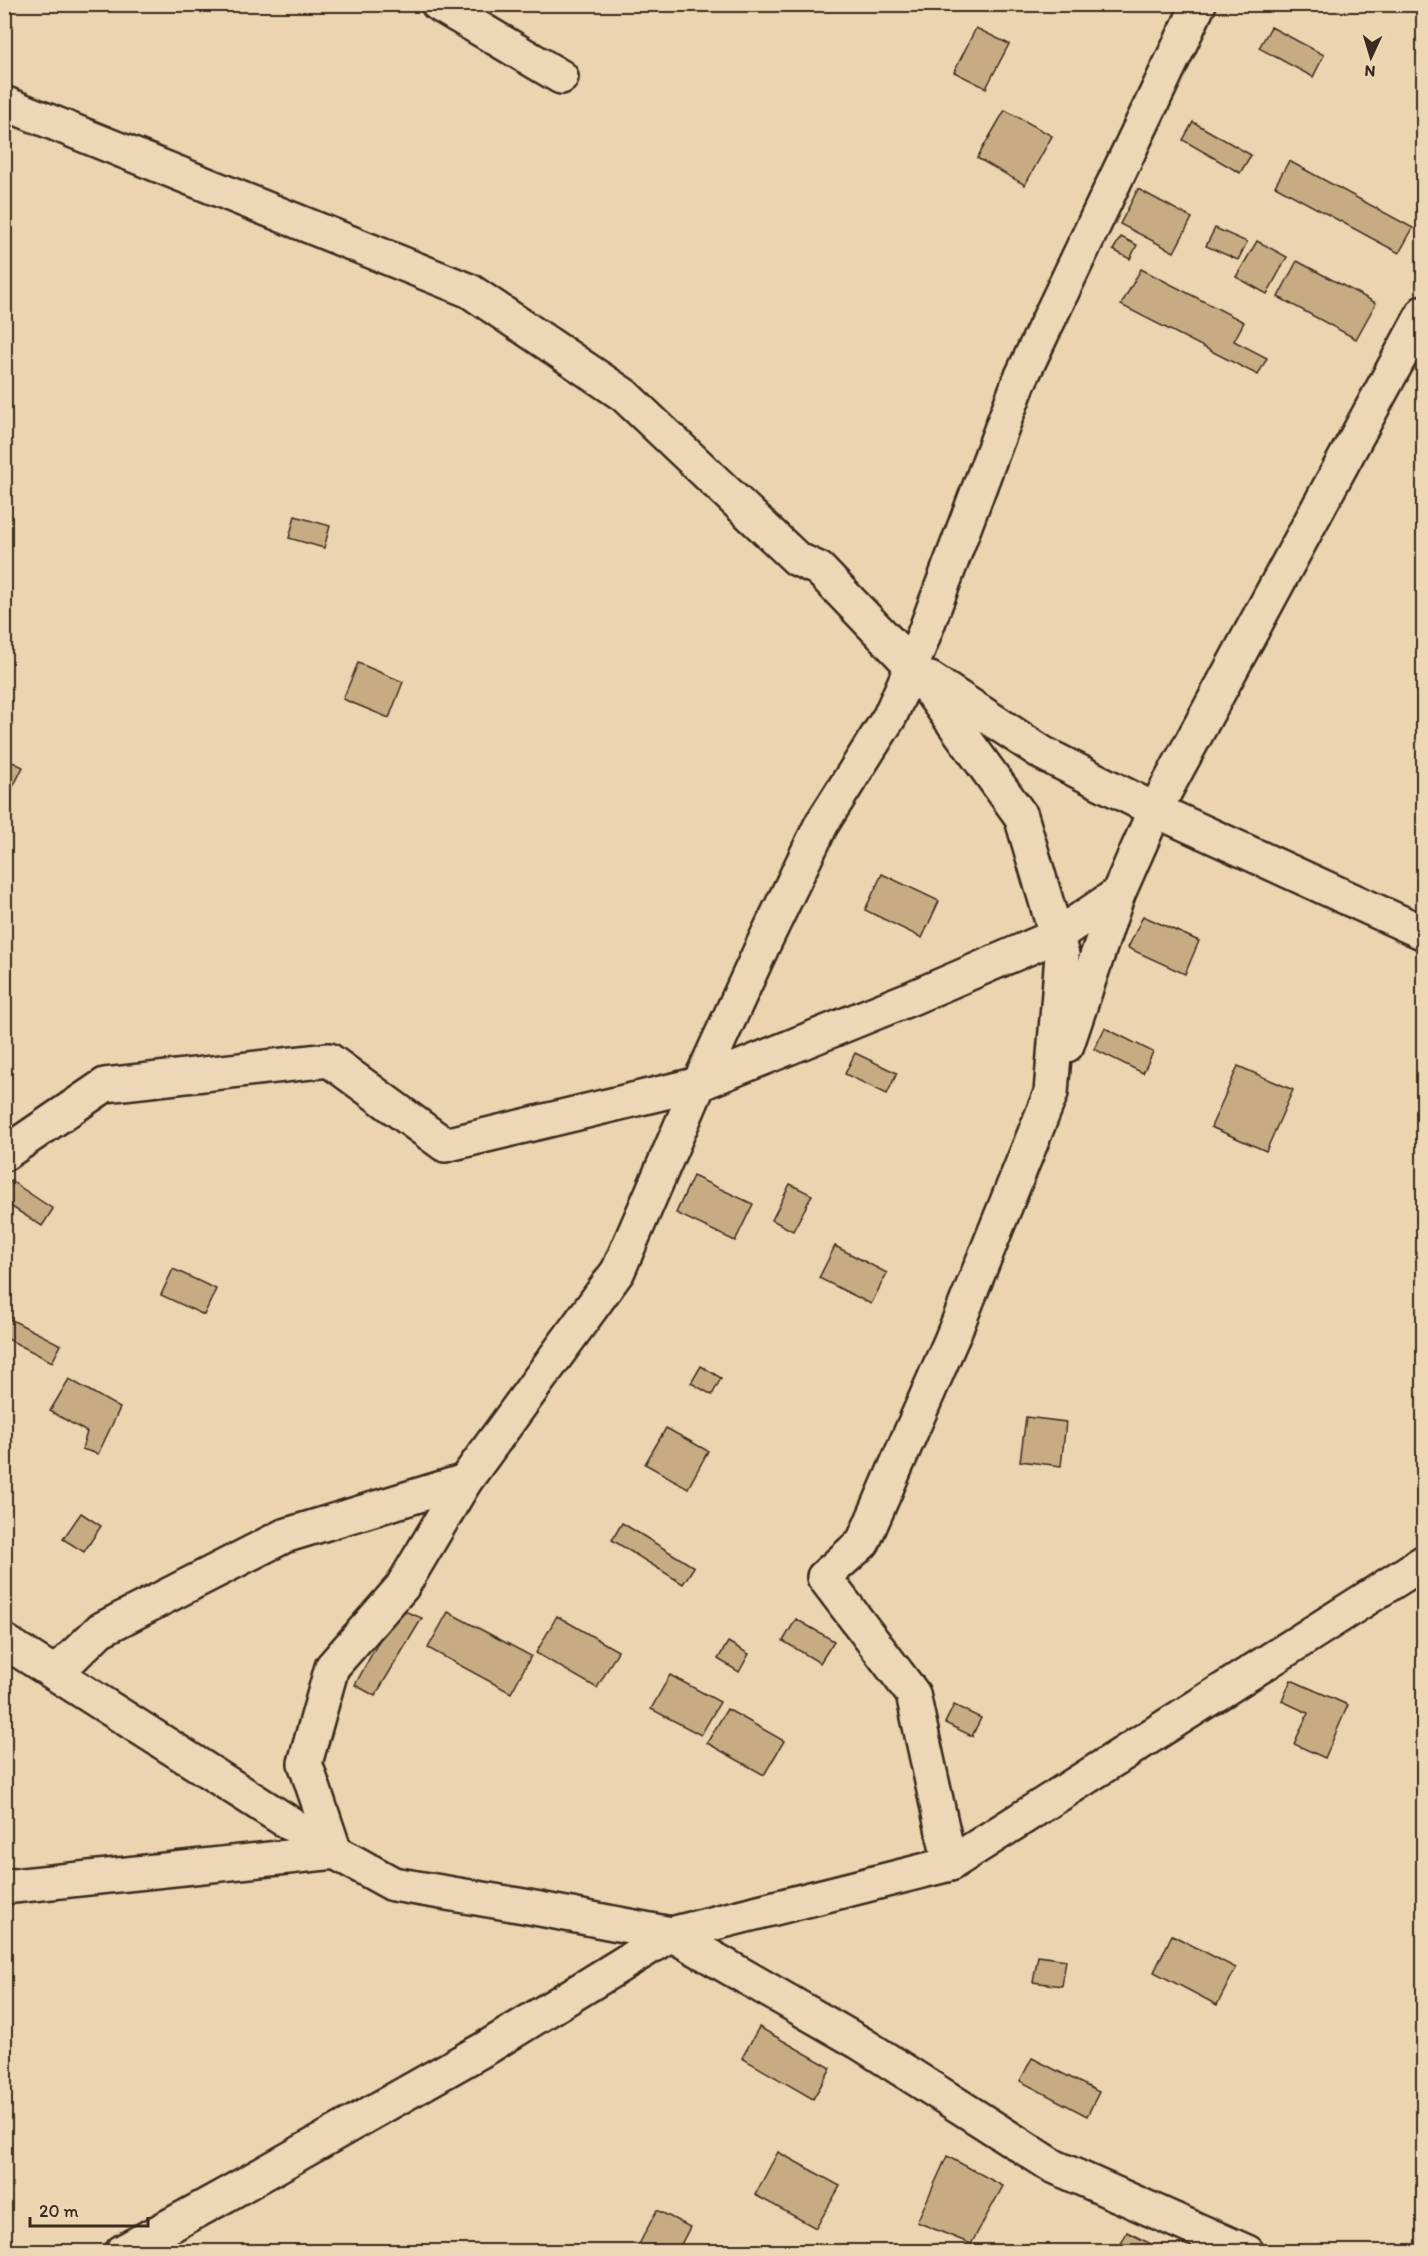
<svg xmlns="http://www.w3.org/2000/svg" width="1428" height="2256" font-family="Itim,sans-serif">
<rect width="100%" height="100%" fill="#ecd4b0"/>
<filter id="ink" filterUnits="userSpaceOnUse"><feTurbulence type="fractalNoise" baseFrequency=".0167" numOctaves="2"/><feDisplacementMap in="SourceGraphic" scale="12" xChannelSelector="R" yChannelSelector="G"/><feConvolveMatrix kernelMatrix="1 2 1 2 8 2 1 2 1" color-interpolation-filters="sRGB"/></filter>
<g filter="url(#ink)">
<g fill="#c7ac83" stroke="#3b2a1e" stroke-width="1.5">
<polygon points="1271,27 1324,55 1313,77 1259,48"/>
<polygon points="976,28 1009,44 986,88 954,72"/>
<polygon points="1005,110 1052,136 1025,185 977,158"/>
<polygon points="1193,122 1251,155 1240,173 1183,140"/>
<polygon points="1289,161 1413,228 1399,253 1275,186"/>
<polygon points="1138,189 1192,218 1174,252 1120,224"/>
<polygon points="1215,228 1247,242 1238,260 1206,246"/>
<polygon points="1121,237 1137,245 1130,259 1113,250"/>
<polygon points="1257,241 1287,257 1267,294 1236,277"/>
<polygon points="1297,261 1376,303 1356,339 1278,297"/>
<polygon points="1141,269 1244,322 1234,341 1267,358 1258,375 1121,305"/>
<polygon points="295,516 330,526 324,548 289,538"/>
<polygon points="358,663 403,682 389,718 343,699"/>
<polygon points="4,758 23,767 13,787 4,783"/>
<polygon points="882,874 939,901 922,938 865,910"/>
<polygon points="1143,916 1199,941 1185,974 1128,948"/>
<polygon points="1105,1028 1153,1052 1143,1073 1094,1049"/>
<polygon points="855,1053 897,1073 887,1094 845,1074"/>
<polygon points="1238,1066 1293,1090 1266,1151 1211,1127"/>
<polygon points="693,1176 753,1204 735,1241 676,1213"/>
<polygon points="11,1181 53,1209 42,1226 4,1202 4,1190"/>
<polygon points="790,1184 812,1195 793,1231 772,1220"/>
<polygon points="835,1246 887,1273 871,1304 819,1278"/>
<polygon points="173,1269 216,1289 204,1315 161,1295"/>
<polygon points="4,1316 61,1345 52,1362 4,1337"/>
<polygon points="701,1366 721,1378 712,1395 691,1383"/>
<polygon points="69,1379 120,1408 98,1454 82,1449 87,1432 50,1411"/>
<polygon points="1026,1417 1066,1422 1061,1466 1020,1461"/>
<polygon points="666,1428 708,1451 688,1488 645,1464"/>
<polygon points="81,1513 101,1526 84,1552 63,1539"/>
<polygon points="622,1523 694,1567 683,1584 612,1540"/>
<polygon points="397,1608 422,1618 375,1696 355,1685"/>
<polygon points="448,1612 531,1656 511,1693 428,1648"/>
<polygon points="557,1616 618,1651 597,1688 536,1653"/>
<polygon points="796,1619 834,1641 820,1663 783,1641"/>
<polygon points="728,1642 749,1654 739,1672 718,1659"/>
<polygon points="670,1675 720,1702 701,1735 651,1709"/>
<polygon points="1291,1680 1348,1705 1325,1758 1294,1744 1308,1713 1282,1701"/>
<polygon points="954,1705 981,1718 972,1736 945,1723"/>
<polygon points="727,1709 784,1741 764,1775 707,1743"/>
<polygon points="1172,1935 1236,1968 1217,2005 1154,1972"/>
<polygon points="1038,1956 1066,1960 1062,1986 1033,1982"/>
<polygon points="759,2027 831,2068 813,2099 742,2058"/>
<polygon points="1032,2058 1099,2092 1087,2116 1020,2081"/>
<polygon points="778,2152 840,2186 816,2228 755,2195"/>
<polygon points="947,2156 1003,2186 971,2244 917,2222"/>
<polygon points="657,2210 690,2227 677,2252 635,2252"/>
<polygon points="1127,2232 1167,2252 1117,2252"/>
</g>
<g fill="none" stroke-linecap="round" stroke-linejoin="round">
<g stroke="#3b2a1e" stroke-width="38">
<g id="street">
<polyline points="438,4 561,77"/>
<polyline points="4,103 470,291 624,395 797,559 819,569 912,666 1021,816 1062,955 1051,1093 952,1338 863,1542 824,1577 913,1694 950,1864"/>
<polyline points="930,679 1044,754 1155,810 1424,933"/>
<polyline points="1067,1045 1118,894 1155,810 1424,312"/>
<polyline points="4,1154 105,1085 329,1060 445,1145 699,1084 914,997 1056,936 1118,894"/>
<polyline points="4,1641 335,1852"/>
<polyline points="56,1673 100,1630 284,1536 465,1481"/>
<polyline points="335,1852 305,1763 332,1667 402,1587 465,1481 618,1271 699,1084 763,945 821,825 890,716 912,666 1019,382 1199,4"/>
<polyline points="4,1887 335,1852 393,1884 524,1906 671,1934 862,2044 1053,2166 1247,2252"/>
<polyline points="122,2252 224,2196 486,2048 671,1934 950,1864 1424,1562"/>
</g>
</g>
<use href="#street" stroke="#edd7b6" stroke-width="33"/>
</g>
</g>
<rect width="1428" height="2256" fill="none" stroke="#edd7b6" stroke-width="24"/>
<rect x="12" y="12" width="1404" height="2232" fill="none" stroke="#3b2a1e" stroke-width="2" filter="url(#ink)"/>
<g transform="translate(1371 57) rotate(184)" stroke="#edd7b6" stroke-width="4.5" paint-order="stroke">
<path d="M0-4.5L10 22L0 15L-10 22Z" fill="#3b2a1e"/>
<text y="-9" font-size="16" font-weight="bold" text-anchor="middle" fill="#3b2a1e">N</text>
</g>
<path d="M30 2217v9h118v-9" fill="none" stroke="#3b2a1e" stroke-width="3"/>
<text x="39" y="2217" font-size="18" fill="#3b2a1e" stroke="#edd7b6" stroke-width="4.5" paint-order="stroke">20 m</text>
</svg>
